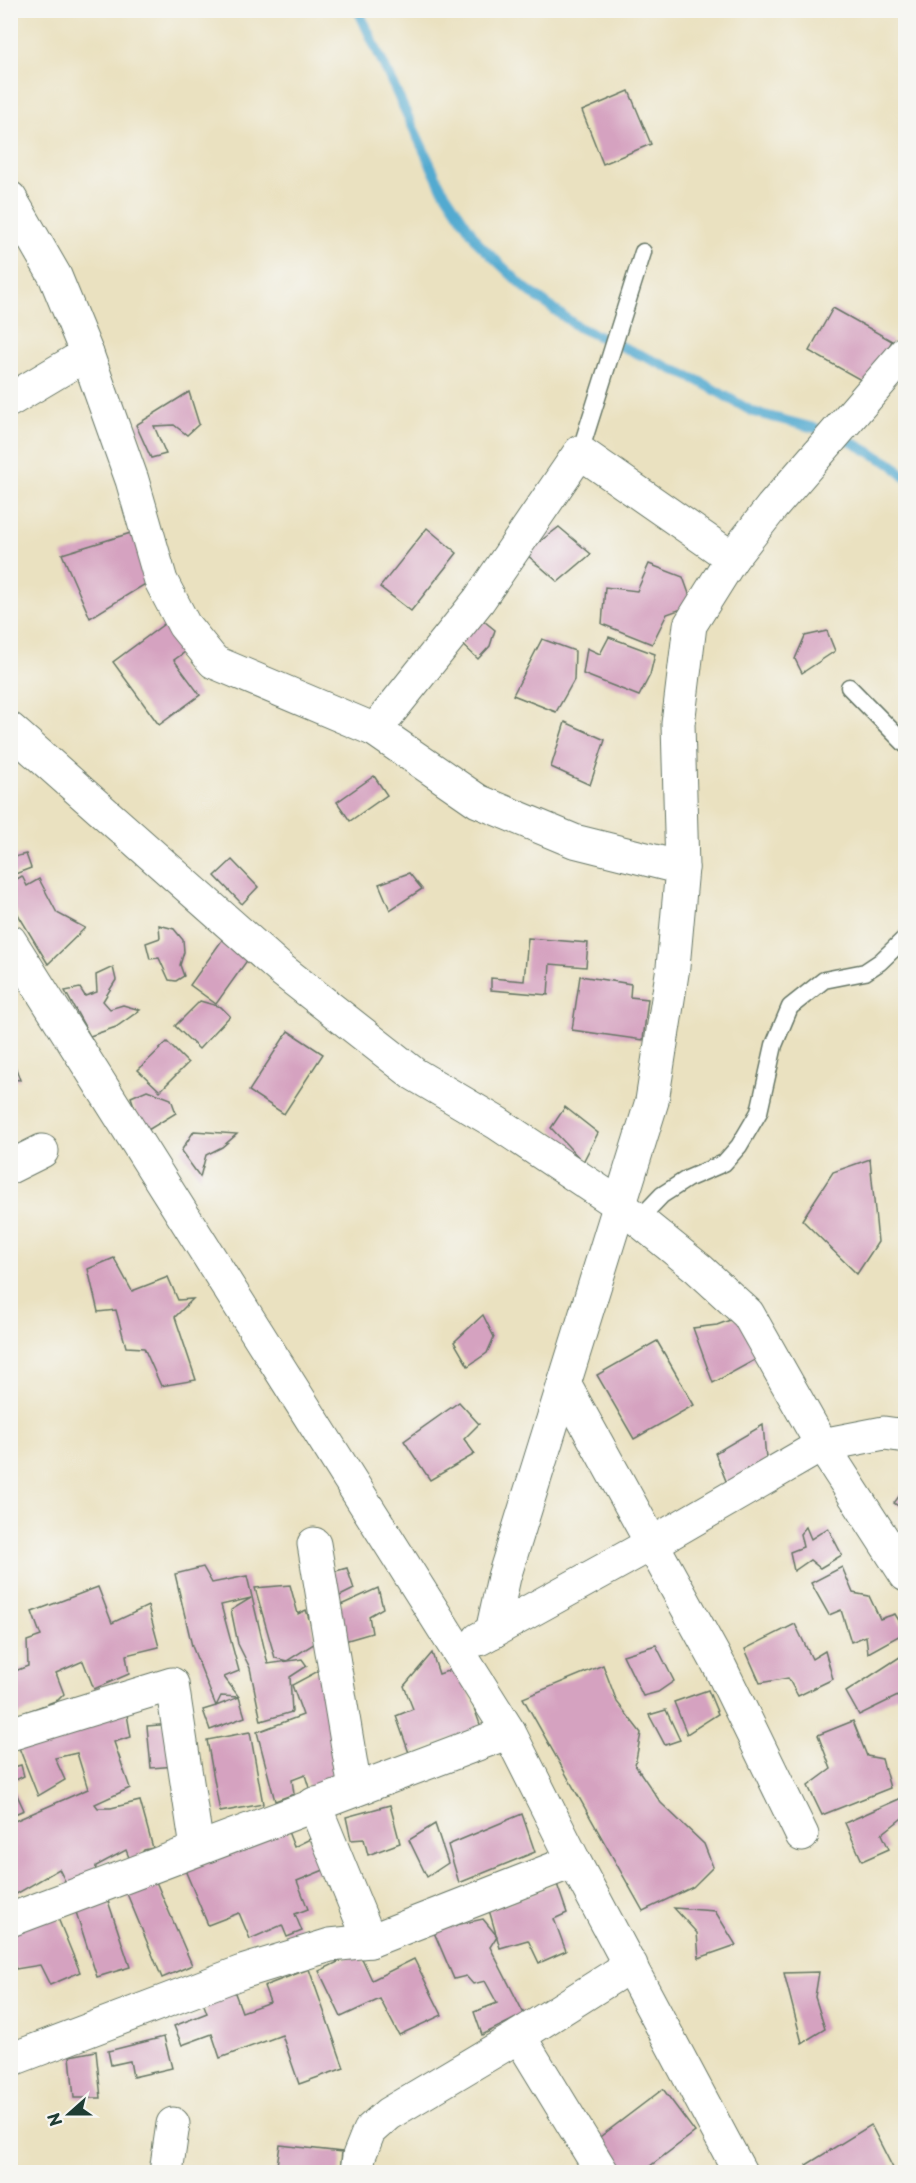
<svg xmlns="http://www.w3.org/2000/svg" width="916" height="2183" font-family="'Playpen Sans',sans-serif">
<rect width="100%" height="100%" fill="#f6f6f2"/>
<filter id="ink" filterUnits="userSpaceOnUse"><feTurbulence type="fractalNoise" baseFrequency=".0167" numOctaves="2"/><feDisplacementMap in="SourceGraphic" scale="12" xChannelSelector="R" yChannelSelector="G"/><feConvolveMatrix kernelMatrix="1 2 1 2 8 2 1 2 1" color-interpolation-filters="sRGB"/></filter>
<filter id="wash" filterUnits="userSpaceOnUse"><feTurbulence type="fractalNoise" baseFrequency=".008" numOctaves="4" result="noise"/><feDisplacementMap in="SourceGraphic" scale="24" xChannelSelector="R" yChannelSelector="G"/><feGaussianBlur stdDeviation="1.35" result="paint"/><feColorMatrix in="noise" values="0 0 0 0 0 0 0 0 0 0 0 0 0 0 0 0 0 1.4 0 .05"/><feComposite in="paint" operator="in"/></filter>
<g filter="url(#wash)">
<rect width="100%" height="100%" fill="#eae1c0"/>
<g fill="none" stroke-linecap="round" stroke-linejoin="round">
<polyline stroke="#53aad0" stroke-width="10" points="358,10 440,185 479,244 525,288 578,327 699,381 753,412 837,434 893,465 906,478"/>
</g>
<g id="blocks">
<g fill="#d5a2c0">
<polygon points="629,91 651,144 603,164 582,111"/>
<polygon points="833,308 892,341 868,384 809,351"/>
<polygon points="189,392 199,424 187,435 174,425 154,426 166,454 151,458 136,425"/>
<polygon points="559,527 591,554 558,582 525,553"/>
<polygon points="427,528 457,553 411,611 380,587"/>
<polygon points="134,532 152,580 90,618 62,554"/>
<polygon points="649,564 683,577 693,605 667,614 652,644 602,624 605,587 637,591"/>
<polygon points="479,617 495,630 490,646 478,659 460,642"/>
<polygon points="171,619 192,647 174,660 200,695 159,725 113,662"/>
<polygon points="827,631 835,651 802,673 795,659 805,636"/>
<polygon points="609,637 655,654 650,675 639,696 583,674 587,648 600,654"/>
<polygon points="542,639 575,651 574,680 556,712 513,695"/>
<polygon points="565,722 605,740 590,785 551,767"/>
<polygon points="374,776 387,795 350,821 337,802"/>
<polygon points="26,854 31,868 10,876 10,858"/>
<polygon points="232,860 258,887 242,904 215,876"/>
<polygon points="409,873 422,889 390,910 379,884"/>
<polygon points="22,876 27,886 39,879 57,913 85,928 48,964 10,901 10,883"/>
<polygon points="159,925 174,929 183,940 184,952 180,965 184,976 176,981 169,980 159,958 150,959 146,943 160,938"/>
<polygon points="225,936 251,955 216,1004 190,985"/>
<polygon points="528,938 588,943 586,967 550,964 548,995 491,990 491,978 524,981"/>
<polygon points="113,967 116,980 103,1001 110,1009 123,1005 140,1010 116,1027 90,1036 65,991 80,988 85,996 97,992 96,975"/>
<polygon points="580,976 631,984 630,997 648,999 643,1040 572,1030"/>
<polygon points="200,1001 221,1007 230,1016 199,1049 175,1026"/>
<polygon points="288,1031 323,1054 284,1114 249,1091"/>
<polygon points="167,1042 188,1063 160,1091 138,1070"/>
<polygon points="10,1055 11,1055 20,1080 10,1079"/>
<polygon points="147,1090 171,1099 176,1113 143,1133 131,1097"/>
<polygon points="565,1107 598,1133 583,1162 551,1128"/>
<polygon points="194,1131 237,1134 222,1147 206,1155 200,1177 181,1151"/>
<polygon points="870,1159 878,1242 857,1274 802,1220 833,1172"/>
<polygon points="114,1258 132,1291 168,1277 178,1300 193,1299 175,1317 196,1380 161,1386 144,1348 126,1347 116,1310 98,1312 88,1269"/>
<polygon points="483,1315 494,1337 487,1353 468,1366 454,1342"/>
<polygon points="741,1316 764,1355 713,1383 693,1328 717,1325"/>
<polygon points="657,1341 694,1405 634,1439 597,1375"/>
<polygon points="459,1402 479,1424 464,1439 475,1454 430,1480 404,1441"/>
<polygon points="763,1425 766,1458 759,1472 728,1486 715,1453"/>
<polygon points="906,1487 906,1511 894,1503"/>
<polygon points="806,1527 811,1539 828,1528 842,1555 820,1568 810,1560 794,1571 790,1552 803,1547 800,1534"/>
<polygon points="203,1567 212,1583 247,1576 268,1664 302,1659 307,1666 290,1677 292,1712 261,1721 250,1668 238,1644 231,1610 251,1598 221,1605 239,1671 224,1677 239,1697 245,1717 210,1730 203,1710 216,1706 239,1697 221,1696 216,1706 192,1646 175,1574"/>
<polygon points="842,1567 853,1593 869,1596 880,1619 895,1614 906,1632 868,1653 866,1636 851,1642 841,1610 829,1615 811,1583"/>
<polygon points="347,1568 354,1589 336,1598 325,1574"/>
<polygon points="290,1585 298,1614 306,1610 317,1642 287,1661 275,1658 255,1588"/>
<polygon points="98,1587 112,1623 148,1606 159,1647 126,1655 129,1674 94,1689 83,1661 56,1673 64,1694 58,1700 10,1718 10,1673 28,1666 27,1641 41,1636 32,1612"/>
<polygon points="378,1588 383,1608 369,1616 372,1633 341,1642 332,1609"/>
<polygon points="795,1624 812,1659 825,1651 833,1679 798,1696 788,1678 760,1683 745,1649"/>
<polygon points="656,1645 674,1681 658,1692 643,1696 623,1655"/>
<polygon points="432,1653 439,1674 459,1667 481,1727 409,1753 396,1716 413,1709 404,1686"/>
<polygon points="906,1653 906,1692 859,1715 846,1692"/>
<polygon points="603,1665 617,1702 641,1733 635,1765 661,1803 704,1844 713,1867 693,1887 643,1911 523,1698"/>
<polygon points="320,1670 352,1784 313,1800 305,1775 292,1780 294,1794 275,1801 257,1732 303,1715 292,1685"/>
<polygon points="708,1690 718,1714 687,1734 674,1702"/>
<polygon points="125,1703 131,1737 114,1742 130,1788 95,1804 98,1808 111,1808 140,1801 153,1848 144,1850 132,1865 126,1850 96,1866 95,1876 68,1887 59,1869 13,1896 10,1888 10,1823 88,1789 77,1753 55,1758 65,1780 38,1796 14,1735"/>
<polygon points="666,1710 680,1740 665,1745 649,1715"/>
<polygon points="853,1721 867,1756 882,1759 890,1788 822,1815 808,1786 831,1769 818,1735"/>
<polygon points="172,1724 176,1766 151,1768 147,1726"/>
<polygon points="250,1732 263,1804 220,1812 207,1740"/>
<polygon points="21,1765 24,1776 11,1782 24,1810 10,1816 10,1768"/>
<polygon points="906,1796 906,1815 882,1834 889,1849 862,1861 845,1823"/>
<polygon points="390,1805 400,1843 368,1855 364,1839 351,1840 346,1817"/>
<polygon points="522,1814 535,1852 459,1883 448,1845"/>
<polygon points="435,1824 448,1863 427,1877 409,1840"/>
<polygon points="287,1829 294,1847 320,1834 336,1865 297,1881 308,1909 295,1914 302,1931 287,1937 282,1925 250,1939 239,1913 208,1925 185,1870"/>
<polygon points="154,1877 192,1965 162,1978 125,1889"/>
<polygon points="557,1884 567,1913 554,1919 566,1951 539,1963 528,1940 500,1948 489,1910"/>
<polygon points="106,1895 130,1967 97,1977 74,1906"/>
<polygon points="674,1908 715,1911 736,1945 699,1958 697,1933"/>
<polygon points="55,1911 80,1972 50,1985 40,1965 16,1969 10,1956 10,1930"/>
<polygon points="483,1919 497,1936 490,1947 524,2014 482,2035 474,2012 497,2003 485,1981 473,1984 466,1976 454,1979 433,1930"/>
<polygon points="359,1952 372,1980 414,1959 442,2015 399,2035 380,1999 341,2017 319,1971"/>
<polygon points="309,1969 344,2068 299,2084 282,2035 220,2058 212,2034 182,2045 174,2026 207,2013 201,1997 232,1985 242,2012 270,2002 264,1986"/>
<polygon points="819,1972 815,1997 825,2029 802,2043 784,1973"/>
<polygon points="164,2037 172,2068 133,2077 130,2061 111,2065 108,2051"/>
<polygon points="96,2051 101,2098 74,2098 70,2056"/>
<polygon points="663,2089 695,2132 642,2172 620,2172 596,2140"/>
<polygon points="871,2125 895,2172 810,2172 806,2165"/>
<polygon points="280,2145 342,2152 340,2172 276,2172"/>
</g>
</g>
</g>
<g filter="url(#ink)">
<use href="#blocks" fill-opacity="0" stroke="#667665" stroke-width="1.5"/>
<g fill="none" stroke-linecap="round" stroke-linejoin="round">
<g stroke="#667665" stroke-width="19">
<g id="lane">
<polyline points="580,452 643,252"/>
<polyline points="849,687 906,745"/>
<polyline points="638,1220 662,1195 687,1179 724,1163 739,1146 759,1112 774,1045 790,1007 824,980 865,972 880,962 906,937"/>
</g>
</g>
<g stroke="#667665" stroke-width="35">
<g id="street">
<polyline points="10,198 55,276 87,354 132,480 161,581 184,625 214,662 375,730 478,801 574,841 682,868"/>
<polyline points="10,400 87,354"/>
<polyline points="10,729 283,971 414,1074 497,1123 620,1205 699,1269 748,1314 822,1445 906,1575"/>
<polyline points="375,730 479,600 580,452 732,558"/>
<polyline points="10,941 509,1732 574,1861 740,2172"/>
<polyline points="10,1167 42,1151"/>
<polyline points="564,1384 720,1667 802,1835"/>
<polyline points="314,1544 355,1789"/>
<polyline points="492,1632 504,1577 652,1101 673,967 682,868 678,724 690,625 732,558 772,507 906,352"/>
<polyline points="479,1639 653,1543 822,1445 884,1433 906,1436"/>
<polyline points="10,1734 172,1684 197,1848"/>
<polyline points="314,1804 370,1941"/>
<polyline points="10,1920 509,1732"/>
<polyline points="519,2036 602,2172"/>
<polyline points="10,2060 242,1972 330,1945 370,1941 574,1861"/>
<polyline points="166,2172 173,2124"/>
<polyline points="357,2172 359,2156 369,2131 388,2114 519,2036 631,1965"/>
</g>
</g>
<use href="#lane" stroke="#fff" stroke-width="16"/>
<use href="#street" stroke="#fff" stroke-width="33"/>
</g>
</g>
<rect width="916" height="2183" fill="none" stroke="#f6f6f2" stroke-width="36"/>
<g transform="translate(69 2114) rotate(249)" stroke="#f6f6f2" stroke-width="4.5" paint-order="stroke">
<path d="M0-4.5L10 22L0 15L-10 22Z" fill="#1f3d34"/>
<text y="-9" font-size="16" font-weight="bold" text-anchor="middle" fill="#1f3d34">N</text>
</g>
</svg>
